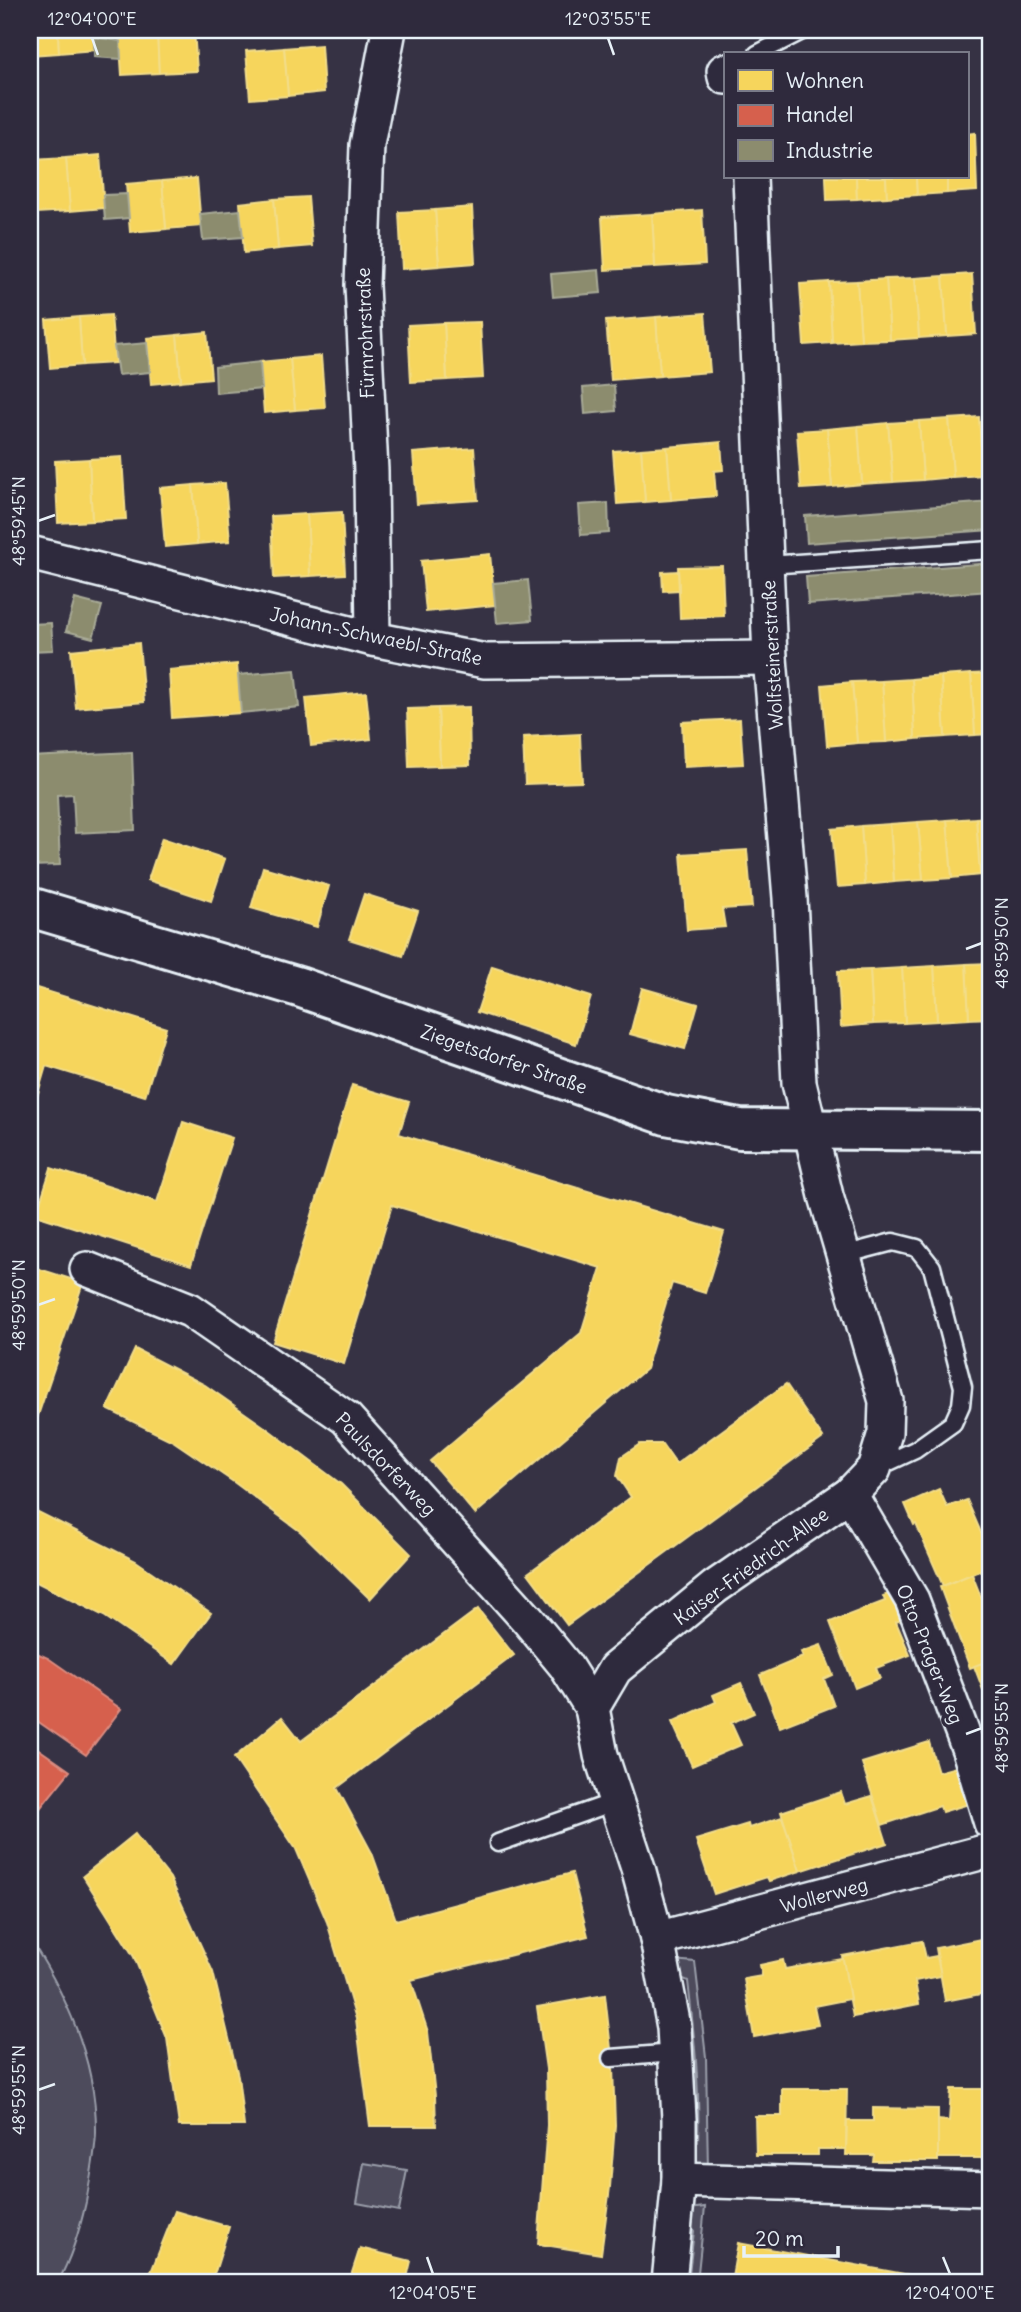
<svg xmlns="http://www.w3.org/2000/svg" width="1021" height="2312" font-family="Delius,sans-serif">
<rect width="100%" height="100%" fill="#363244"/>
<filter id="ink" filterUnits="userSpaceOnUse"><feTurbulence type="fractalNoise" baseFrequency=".0143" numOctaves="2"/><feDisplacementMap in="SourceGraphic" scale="14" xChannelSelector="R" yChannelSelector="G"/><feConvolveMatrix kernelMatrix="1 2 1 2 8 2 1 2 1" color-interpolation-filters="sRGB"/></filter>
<g filter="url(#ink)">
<g fill="#4d4b5c" stroke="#9a9eaa" stroke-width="2">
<path d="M30,1939c37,57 67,124 66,194 -1,23 -6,46 -10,69 -6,27 -15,56 -28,80h-28z"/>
<path d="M672,1960l23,2 11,95 2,114 -17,-9 -1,-15 8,-5c2,-54 -4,-107 -10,-161l-13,-6z"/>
<polygon points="364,2163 407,2170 399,2211 357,2203"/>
<polygon points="705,2207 697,2282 688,2282 694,2231 687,2220 689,2209"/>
</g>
<g fill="#f6d55c" stroke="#f2dd8b" stroke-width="2">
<polygon points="30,30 58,30 59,53 30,55"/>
<polygon points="58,30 94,30 95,50 59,53"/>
<polygon points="119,30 157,30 159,73 122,75"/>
<polygon points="157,30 194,30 197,71 159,73"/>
<polygon points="321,45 324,92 288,96 284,48"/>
<polygon points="284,48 288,96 250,99 246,51"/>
<polygon points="975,133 977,191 947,193 947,177 967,177 967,134"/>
<polygon points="100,155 104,208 70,211 66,158"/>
<polygon points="66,158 70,211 36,213 32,160"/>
<polygon points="826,177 856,177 857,199 827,200"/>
<polygon points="856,177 886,177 887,197 857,199"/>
<polygon points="886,177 916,177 917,195 887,197"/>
<polygon points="916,177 947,177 947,193 917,195"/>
<polygon points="197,178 201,226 166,229 162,181"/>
<polygon points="162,181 166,229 130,232 126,184"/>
<polygon points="308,197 312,246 278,249 274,199"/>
<polygon points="274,199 278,249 244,253 240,203"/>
<polygon points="472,207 475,263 439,266 435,210"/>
<polygon points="435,210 439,266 402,269 399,212"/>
<polygon points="702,210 705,264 655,267 652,214"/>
<polygon points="652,214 655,267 605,270 602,217"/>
<polygon points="972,274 976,334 947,336 943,276"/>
<polygon points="943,276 947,336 919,338 915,278"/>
<polygon points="915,278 919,338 890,340 886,279"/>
<polygon points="886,279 890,340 861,341 857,281"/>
<polygon points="857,281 861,341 832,343 829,282"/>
<polygon points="829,282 832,343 804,345 800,284"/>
<polygon points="705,313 710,372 660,376 656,317"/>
<polygon points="111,315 115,363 82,365 79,317"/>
<polygon points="79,317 82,365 50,368 46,320"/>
<polygon points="656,317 660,376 611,380 606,321"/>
<polygon points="480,322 483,378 447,380 444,323"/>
<polygon points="444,323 447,380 411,382 408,325"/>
<polygon points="207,332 211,378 181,381 177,335"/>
<polygon points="177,335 181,381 151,384 147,338"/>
<polygon points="321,356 325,408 295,410 290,359"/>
<polygon points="290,359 295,410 264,413 260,362"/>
<polygon points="979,417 983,475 953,477 949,419"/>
<polygon points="949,419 953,477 923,480 919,421"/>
<polygon points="919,421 923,480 893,482 888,423"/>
<polygon points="888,423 893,482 862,484 858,426"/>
<polygon points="858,426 862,484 832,487 827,429"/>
<polygon points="827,429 832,487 801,489 797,431"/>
<polygon points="721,442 723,470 714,471 716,496 671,500 667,447"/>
<polygon points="667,447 671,500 645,502 641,449"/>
<polygon points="474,448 478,500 417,504 413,453"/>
<polygon points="641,449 645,502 617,504 613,451"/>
<polygon points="122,457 126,519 92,521 89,459"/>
<polygon points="89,459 92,521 58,523 55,461"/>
<polygon points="225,483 230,541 197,544 193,485"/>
<polygon points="193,485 197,544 165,547 160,488"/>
<polygon points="342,512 345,574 310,576 307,514"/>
<polygon points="307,514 310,576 274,578 271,516"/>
<polygon points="490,554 495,605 426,612 421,561"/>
<polygon points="722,566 724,616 680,618 678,567"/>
<polygon points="678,571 679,590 663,591 662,572"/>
<polygon points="139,643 144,702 76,708 71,650"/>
<polygon points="237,664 241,713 172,718 169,670"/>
<polygon points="991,673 991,734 975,735 971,674"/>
<polygon points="971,674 975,735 945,737 941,676"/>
<polygon points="941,676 945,737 915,739 912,679"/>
<polygon points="912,679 915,739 886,742 882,681"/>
<polygon points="882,681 886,742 857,743 852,682"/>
<polygon points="852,682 857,743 827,746 822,685"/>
<polygon points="366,692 371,739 311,746 306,698"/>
<polygon points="469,707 470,765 440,766 438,708"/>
<polygon points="438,708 440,766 409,767 407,709"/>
<polygon points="740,719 743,764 684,767 682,722"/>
<polygon points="580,734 582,782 525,784 523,737"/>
<polygon points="991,817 991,875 980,875 976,818"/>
<polygon points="976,818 980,875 952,878 947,820"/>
<polygon points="947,820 952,878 923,880 918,822"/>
<polygon points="918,822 923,880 894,882 890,824"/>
<polygon points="890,824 894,882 865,885 861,826"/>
<polygon points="861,826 865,885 837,887 832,829"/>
<polygon points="162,838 225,859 211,901 148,880"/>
<polygon points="747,850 752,907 722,909 725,927 687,930 681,854"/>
<polygon points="263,867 329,886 317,927 251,908"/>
<polygon points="364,894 418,911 403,956 349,939"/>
<polygon points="991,963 991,1018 969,1019 966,964"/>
<polygon points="966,964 969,1019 937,1021 934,966"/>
<polygon points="492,966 591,997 576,1044 477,1012"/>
<polygon points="934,966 937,1021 905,1023 902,968"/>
<polygon points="902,968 905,1023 873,1024 870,970"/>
<polygon points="870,970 873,1024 841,1027 838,971"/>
<polygon points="30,986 166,1028 145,1096 46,1066 36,1100 30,1098"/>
<polygon points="642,988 698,1004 685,1049 630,1034"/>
<polygon points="352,1085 409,1102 399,1134 724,1232 705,1293 672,1283 646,1369 475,1514 430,1461 581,1333 601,1268 392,1205 344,1364 273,1342"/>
<polygon points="183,1122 232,1138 191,1265 36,1215 51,1168 157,1202"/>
<polygon points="30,1266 83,1283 30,1439"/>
<polygon points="135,1349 205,1385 269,1430 341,1484 411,1554 370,1599 301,1532 235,1483 173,1441 107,1409"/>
<polygon points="786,1384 823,1438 567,1625 528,1573 631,1497 617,1476 621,1457 640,1444 662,1444 676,1464"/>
<polygon points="939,1489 947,1507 967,1500 991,1556 991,1566 943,1586 916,1524 914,1525 905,1504"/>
<polygon points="30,1508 136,1561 211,1613 174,1664 104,1616 30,1579"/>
<polygon points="972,1574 985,1607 991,1605 991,1660 970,1668 940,1587"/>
<polygon points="896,1591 906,1618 896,1622 910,1655 876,1668 880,1678 855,1688 830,1622 885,1601 883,1596"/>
<polygon points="478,1609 514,1655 337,1788 372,1853 396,1920 572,1873 588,1936 411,1980 428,2032 435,2096 436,2126 370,2126 356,2019 327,1922 296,1849 234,1758 282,1717 301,1741"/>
<polygon points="821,1645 833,1675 824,1679 834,1706 780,1727 760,1675 803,1657 801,1652"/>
<polygon points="991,1660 991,1711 974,1666"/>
<polygon points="741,1683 754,1713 731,1723 741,1745 692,1766 672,1722 716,1702 713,1695"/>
<polygon points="929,1742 938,1772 960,1766 972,1803 942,1812 940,1806 882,1825 862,1763"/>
<polygon points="841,1792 845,1804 872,1796 887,1843 800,1871 781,1812"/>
<polygon points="782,1817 800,1871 769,1881 767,1877 714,1894 696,1840 748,1824 749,1828"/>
<polygon points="135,1834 170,1878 213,1972 238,2076 244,2126 179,2126 167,2038 134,1957 83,1876"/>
<polygon points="991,1937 991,1992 945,2001 936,1948"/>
<polygon points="922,1941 926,1958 937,1956 941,1976 915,1981 919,2004 853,2017 842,1956"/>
<polygon points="843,1959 850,1999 814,2006 818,2025 754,2037 744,1979 762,1976 760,1965 783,1960 785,1969"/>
<polygon points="605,1995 613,2067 615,2125 610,2187 601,2254 538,2244 547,2125 546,2069 537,2007"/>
<polygon points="782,2089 847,2089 846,2149 818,2149 818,2155 756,2155 755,2116 782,2116"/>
<polygon points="951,2089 985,2089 985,2108 991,2108 991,2158 938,2158 938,2120 949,2121"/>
<polygon points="873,2108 938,2109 938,2161 873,2161 874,2155 846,2155 847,2121 873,2121"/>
<polygon points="175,2211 229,2227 216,2269 210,2282 147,2282"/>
<polygon points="738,2243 947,2282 731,2282"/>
<polygon points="360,2248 411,2261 406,2282 349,2282"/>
</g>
<g fill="#d6604d" stroke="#db8c80" stroke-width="2">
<polygon points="30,1650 48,1658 121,1709 86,1755 30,1716"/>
<polygon points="30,1743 70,1771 33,1817 30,1814"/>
</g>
<g fill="#8c8c6e" stroke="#a8aa97" stroke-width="2">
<polygon points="94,37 120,41 121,59 94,57"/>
<polygon points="127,194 129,218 105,220 103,195"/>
<polygon points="240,210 243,237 203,240 200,214"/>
<polygon points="599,270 601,293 553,297 551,274"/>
<polygon points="147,343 150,372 118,375 114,346"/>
<polygon points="260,362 262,389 216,393 215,367"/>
<polygon points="614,385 616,411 585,414 583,388"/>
<polygon points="991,502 991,530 807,543 805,516"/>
<polygon points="608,503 609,533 581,535 579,505"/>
<polygon points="991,563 991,591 808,604 806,577"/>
<polygon points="528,580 532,620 497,623 493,583"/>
<polygon points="75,599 102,606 93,638 66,631"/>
<polygon points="51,623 53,650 30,651 30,624"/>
<polygon points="295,670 299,707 241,713 238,675"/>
<polygon points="132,752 135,830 75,833 73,794 57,795 60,865 30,866 30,757"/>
</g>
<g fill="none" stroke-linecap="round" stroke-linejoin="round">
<g stroke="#e8f1f8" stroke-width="21">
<g id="lane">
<polyline points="757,54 804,30"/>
<polyline points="767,565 991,550"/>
<polyline points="843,1255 893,1242 917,1248 932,1267 963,1387 961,1405 953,1423 915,1450 876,1468"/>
<polyline points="498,1843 614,1802"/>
<polyline points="611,2058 675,2053"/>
</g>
</g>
<g stroke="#e8f1f8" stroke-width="38">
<g id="street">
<polyline points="724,71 725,77"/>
<polyline points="30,553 373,639 485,661 770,658"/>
<polyline points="373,639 371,471 362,285 367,145 389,30"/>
<polyline points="87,1269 190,1310 346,1418 528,1620 565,1665 592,1708"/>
<polyline points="850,1494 912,1600 969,1750 991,1823"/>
<polyline points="657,1939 991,1850"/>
<polyline points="679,2180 991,2189"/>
<polyline points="669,2282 679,2180 679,2119 674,2027 657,1939 638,1868 601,1755 592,1708 615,1669 715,1587 850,1494 874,1469 885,1433 886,1401 826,1196 799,1083 790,898 770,658 750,177"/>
</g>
</g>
<g stroke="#e8f1f8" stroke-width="44">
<polyline id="secondary" points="30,907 299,987 666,1115 740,1129 991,1131"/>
</g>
<use href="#lane" stroke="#2f2a3d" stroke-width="16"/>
<use href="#street" stroke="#2f2a3d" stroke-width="33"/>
<use href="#secondary" stroke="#2f2a3d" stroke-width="38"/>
</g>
</g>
<path fill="none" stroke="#e8f1f8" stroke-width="2.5" d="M92,38l6,17M608,38l6,17M38,521l17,-6M966,949l16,-6M38,1305l17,-6M966,1734l16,-6M38,2090l17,-6M427,2257l6,17M943,2257l7,17"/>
<g text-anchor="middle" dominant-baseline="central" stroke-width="7" stroke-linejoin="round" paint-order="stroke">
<g font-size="19" fill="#e8f1f8" stroke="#2f2a3d">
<text transform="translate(365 333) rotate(-92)">Fürnrohrstraße</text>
<text transform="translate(376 636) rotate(12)">Johann-Schwaebl-Straße</text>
<text transform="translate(772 655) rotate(-93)">Wolfsteinerstraße</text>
<text transform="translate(504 1059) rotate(19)">Ziegetsdorfer Straße</text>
<text transform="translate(386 1464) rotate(46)">Paulsdorferweg</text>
<text transform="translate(751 1566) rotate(-36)">Kaiser-Friedrich-Allee</text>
<text transform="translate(930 1654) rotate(68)">Otto-Prager-Weg</text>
<text transform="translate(824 1895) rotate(-15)">Wollerweg</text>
</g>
</g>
<rect width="1021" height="2312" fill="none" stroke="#2f2a3d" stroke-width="77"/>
<rect x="724" y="52" width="245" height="126" fill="#2f2a3d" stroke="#797a88" stroke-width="2"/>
<rect x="738" y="70" width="35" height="21" fill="#f6d55c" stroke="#797a88" stroke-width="2"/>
<text x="786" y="88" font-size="21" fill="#e8f1f8">Wohnen</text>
<rect x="738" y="105" width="35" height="21" fill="#d6604d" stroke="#797a88" stroke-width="2"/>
<text x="786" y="122" font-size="21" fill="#e8f1f8">Handel</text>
<rect x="738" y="140" width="35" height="21" fill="#8c8c6e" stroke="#797a88" stroke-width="2"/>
<text x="786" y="158" font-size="21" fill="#e8f1f8">Industrie</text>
<path d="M744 2246v10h94v-10" fill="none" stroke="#e8f1f8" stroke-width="3.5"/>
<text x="755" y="2246" font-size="21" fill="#e8f1f8" stroke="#2f2a3d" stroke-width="5" paint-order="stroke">20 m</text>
<rect x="38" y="38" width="944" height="2236" fill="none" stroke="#e8f1f8" stroke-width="2.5"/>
<g font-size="18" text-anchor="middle" fill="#e8f1f8">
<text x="92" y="25">12°04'00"E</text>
<text x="608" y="25">12°03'55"E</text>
<text transform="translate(19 521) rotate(-90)" y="6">48°59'45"N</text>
<text transform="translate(1002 943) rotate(-90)" y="6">48°59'50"N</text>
<text transform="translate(19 1305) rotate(-90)" y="6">48°59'50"N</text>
<text transform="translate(1002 1728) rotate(-90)" y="6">48°59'55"N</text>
<text transform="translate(19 2090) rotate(-90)" y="6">48°59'55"N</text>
<text x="433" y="2299">12°04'05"E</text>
<text x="950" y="2299">12°04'00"E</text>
</g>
</svg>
